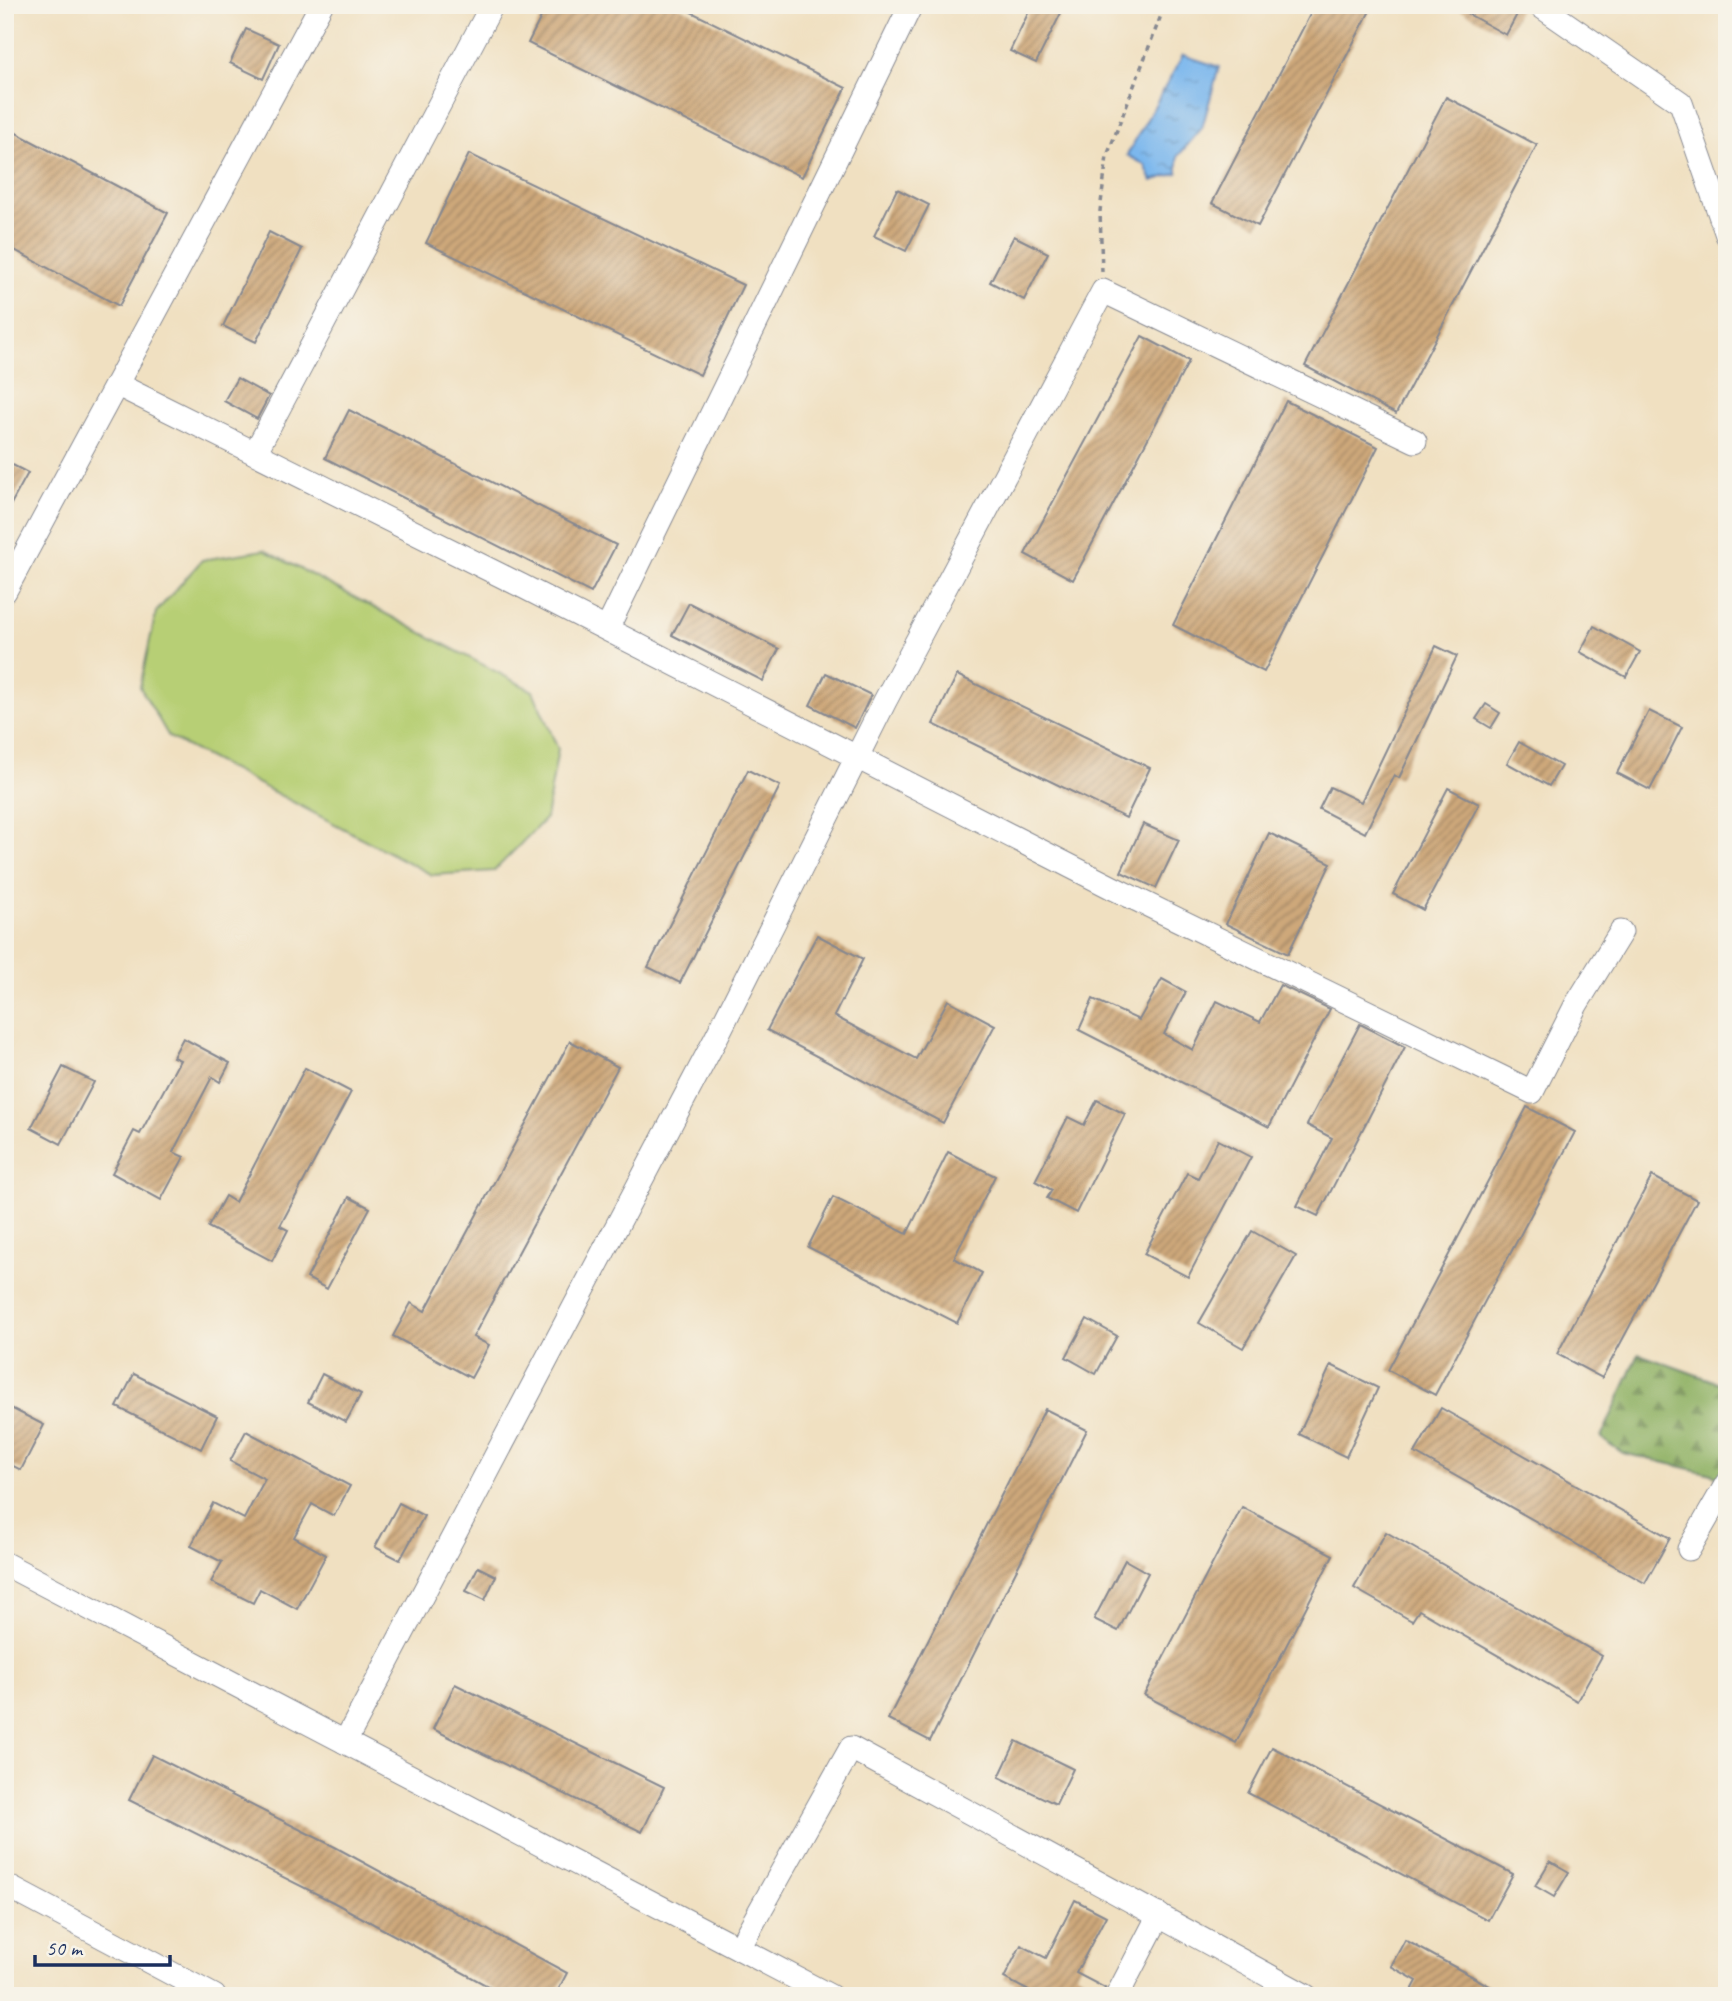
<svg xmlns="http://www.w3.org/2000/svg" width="1732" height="2001" font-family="Caveat,sans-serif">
<defs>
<pattern id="forest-firs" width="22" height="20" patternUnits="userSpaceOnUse" patternTransform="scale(1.75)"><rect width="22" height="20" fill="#91b266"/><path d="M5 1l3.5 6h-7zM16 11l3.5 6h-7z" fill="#769157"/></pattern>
<pattern id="water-ripples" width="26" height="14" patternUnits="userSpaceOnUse" patternTransform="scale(1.75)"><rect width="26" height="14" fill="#7bb7ed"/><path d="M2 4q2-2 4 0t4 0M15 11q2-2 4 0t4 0" fill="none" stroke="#6495c3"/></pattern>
<pattern id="building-hatch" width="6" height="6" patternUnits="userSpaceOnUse" patternTransform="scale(1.75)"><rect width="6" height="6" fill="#cea87a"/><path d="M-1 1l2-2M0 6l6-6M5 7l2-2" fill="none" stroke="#a68967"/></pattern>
</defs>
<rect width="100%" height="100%" fill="#f7f3e8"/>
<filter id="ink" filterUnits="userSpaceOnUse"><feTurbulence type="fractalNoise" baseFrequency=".0143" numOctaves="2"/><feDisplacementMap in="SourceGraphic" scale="14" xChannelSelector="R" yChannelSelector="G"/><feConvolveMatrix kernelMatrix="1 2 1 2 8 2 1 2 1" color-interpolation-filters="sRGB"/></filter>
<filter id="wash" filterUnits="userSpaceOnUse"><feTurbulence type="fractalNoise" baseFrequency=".00686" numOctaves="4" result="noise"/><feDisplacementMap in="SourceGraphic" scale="28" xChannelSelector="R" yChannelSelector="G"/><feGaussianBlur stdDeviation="1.57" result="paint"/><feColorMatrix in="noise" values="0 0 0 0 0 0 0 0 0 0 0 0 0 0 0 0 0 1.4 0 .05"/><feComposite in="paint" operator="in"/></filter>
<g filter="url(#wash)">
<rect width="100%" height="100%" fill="#f0e0c1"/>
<polygon fill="url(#forest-firs)" stroke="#567062" stroke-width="2" points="1639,1354 1727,1386 1727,1483 1712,1474 1623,1453 1601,1438"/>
<polygon fill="#b7cf75" stroke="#697f6a" stroke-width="2" points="264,550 533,691 558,749 546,818 494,871 432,875 169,737 140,687 156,612 202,560"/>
<polygon fill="url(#water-ripples)" stroke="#4b73a6" stroke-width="2" points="1183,55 1219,67 1202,128 1178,156 1178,173 1152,181 1145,165 1127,155"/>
<g id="blocks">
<g fill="url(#building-hatch)">
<polygon points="547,5 677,5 846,88 802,177 528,43"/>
<polygon points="1032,5 1065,5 1036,63 1010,51"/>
<polygon points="1315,5 1373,5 1258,226 1212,203"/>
<polygon points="1452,5 1522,5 1506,35"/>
<polygon points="246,29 279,44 263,79 230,63"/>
<polygon points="1446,97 1537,145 1396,414 1305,366"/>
<polygon points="5,127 168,213 119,306 5,245"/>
<polygon points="469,154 743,285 700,375 426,243"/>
<polygon points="897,189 929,205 906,251 874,236"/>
<polygon points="269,232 302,249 256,342 223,326"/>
<polygon points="1014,236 1048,253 1024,300 990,282"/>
<polygon points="1142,336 1189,361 1073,580 1025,554"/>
<polygon points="237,378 269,396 257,419 224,401"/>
<polygon points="1286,401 1378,447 1264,672 1173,625"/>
<polygon points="349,410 616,545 591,593 325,458"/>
<polygon points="5,461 28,473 5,515"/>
<polygon points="689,603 779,649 763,681 672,635"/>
<polygon points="1594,626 1640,652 1626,677 1580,652"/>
<polygon points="1436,646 1457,656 1399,778 1394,775 1365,833 1319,809 1330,787 1361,802"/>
<polygon points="826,673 871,695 855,728 810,705"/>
<polygon points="957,675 1150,768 1126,818 933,724"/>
<polygon points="1486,704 1500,713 1491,728 1476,719"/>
<polygon points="1649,711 1682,727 1650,790 1617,773"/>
<polygon points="1519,742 1561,766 1549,786 1507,763"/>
<polygon points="748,770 780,786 680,983 648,967"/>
<polygon points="1448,788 1479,804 1423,910 1393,894"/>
<polygon points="1143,824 1179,840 1156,888 1121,872"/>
<polygon points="1269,833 1331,863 1288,954 1226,924"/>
<polygon points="817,935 863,959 834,1016 916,1059 948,1000 995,1025 943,1123 767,1030"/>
<polygon points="1162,979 1186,992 1164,1034 1193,1050 1217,1001 1260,1022 1280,985 1330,1009 1269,1127 1079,1030 1093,999 1139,1020"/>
<polygon points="1360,1024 1405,1047 1318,1216 1297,1206 1332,1138 1307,1125"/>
<polygon points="183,1038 230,1063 220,1082 212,1077 173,1152 184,1157 161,1200 112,1173 134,1131 140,1134 180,1060 173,1057"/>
<polygon points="570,1041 618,1067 473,1337 489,1345 471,1378 393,1336 411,1303 425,1311"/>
<polygon points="63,1067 94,1082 61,1144 31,1128"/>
<polygon points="305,1068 351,1092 280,1226 288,1230 272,1261 208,1227 225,1196 235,1202"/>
<polygon points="1097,1100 1125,1114 1076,1213 1047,1198 1052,1190 1035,1181 1068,1117 1084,1125"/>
<polygon points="1527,1107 1575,1132 1435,1395 1388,1370"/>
<polygon points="1218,1140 1251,1157 1188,1277 1144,1254 1187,1173 1198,1178"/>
<polygon points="948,1152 995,1176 954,1258 982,1273 957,1323 808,1247 833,1197 907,1234"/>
<polygon points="1652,1176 1697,1200 1602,1378 1557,1354"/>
<polygon points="349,1197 370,1208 327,1289 307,1278"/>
<polygon points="1252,1231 1296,1256 1243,1348 1199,1323"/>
<polygon points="1087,1319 1117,1336 1096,1374 1066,1357"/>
<polygon points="1331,1365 1378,1388 1346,1457 1299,1434"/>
<polygon points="134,1374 217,1416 201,1449 117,1407"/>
<polygon points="322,1374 361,1394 346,1422 308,1402"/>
<polygon points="5,1405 44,1425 21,1470 5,1462"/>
<polygon points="1441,1408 1670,1538 1645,1583 1415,1453"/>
<polygon points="1045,1409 1087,1430 930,1741 888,1719"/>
<polygon points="246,1431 350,1486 334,1516 312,1504 294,1537 326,1555 297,1609 260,1589 253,1603 211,1582 222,1562 191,1546 213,1503 244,1519 265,1479 230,1461"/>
<polygon points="399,1503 424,1516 400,1560 375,1547"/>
<polygon points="1242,1507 1333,1555 1236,1743 1144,1695"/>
<polygon points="1386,1532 1602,1656 1577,1701 1419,1610 1412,1621 1354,1588"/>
<polygon points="1125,1560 1148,1573 1118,1631 1094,1619"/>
<polygon points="478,1567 496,1576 485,1600 466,1591"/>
<polygon points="455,1684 664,1787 642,1832 433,1729"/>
<polygon points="1016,1741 1073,1769 1056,1804 999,1777"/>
<polygon points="1272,1747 1513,1874 1488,1920 1248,1793"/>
<polygon points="152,1755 335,1847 567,1973 555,1996 506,1996 333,1902 129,1800"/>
<polygon points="1550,1861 1569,1872 1554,1897 1535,1886"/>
<polygon points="1075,1900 1106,1916 1076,1973 1105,1988 1103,1996 1026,1996 1029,1991 1004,1978 1021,1945 1046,1958"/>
<polygon points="1405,1940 1508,1996 1409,1996 1417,1981 1391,1966"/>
</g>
</g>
</g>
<g filter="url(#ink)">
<use href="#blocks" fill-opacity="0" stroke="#868890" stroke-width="2"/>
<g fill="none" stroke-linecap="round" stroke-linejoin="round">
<g stroke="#868890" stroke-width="25">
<g id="minor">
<polyline points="1539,5 1681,103 1727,235"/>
<polyline points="118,385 522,586 1111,887 1532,1092 1576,1005 1621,932"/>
<polyline points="255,453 492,5"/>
<polyline points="5,591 321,5"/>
<polyline points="607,629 911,5"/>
<polyline points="1689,1549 1727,1483"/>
<polyline points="5,1564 830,1996"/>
<polyline points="345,1742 715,1040 885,701 1103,291 1415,441"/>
<polyline points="5,1885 214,1996"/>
<polyline points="739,1948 851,1748 1306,1996"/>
<polyline points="1117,1996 1159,1915"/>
</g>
</g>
<polyline stroke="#868890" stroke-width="3.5" stroke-dasharray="5 5" stroke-linecap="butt" points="1102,272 1100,211 1107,156 1165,5"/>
<use href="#minor" stroke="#fff" stroke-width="23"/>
</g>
</g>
<rect width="1732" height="2001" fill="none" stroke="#f7f3e8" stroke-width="28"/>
<path d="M35 1955v10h135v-10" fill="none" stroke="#1b2f5e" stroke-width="3.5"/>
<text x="46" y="1955" font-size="21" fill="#1b2f5e" stroke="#f7f3e8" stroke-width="5" paint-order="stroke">50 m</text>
</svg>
